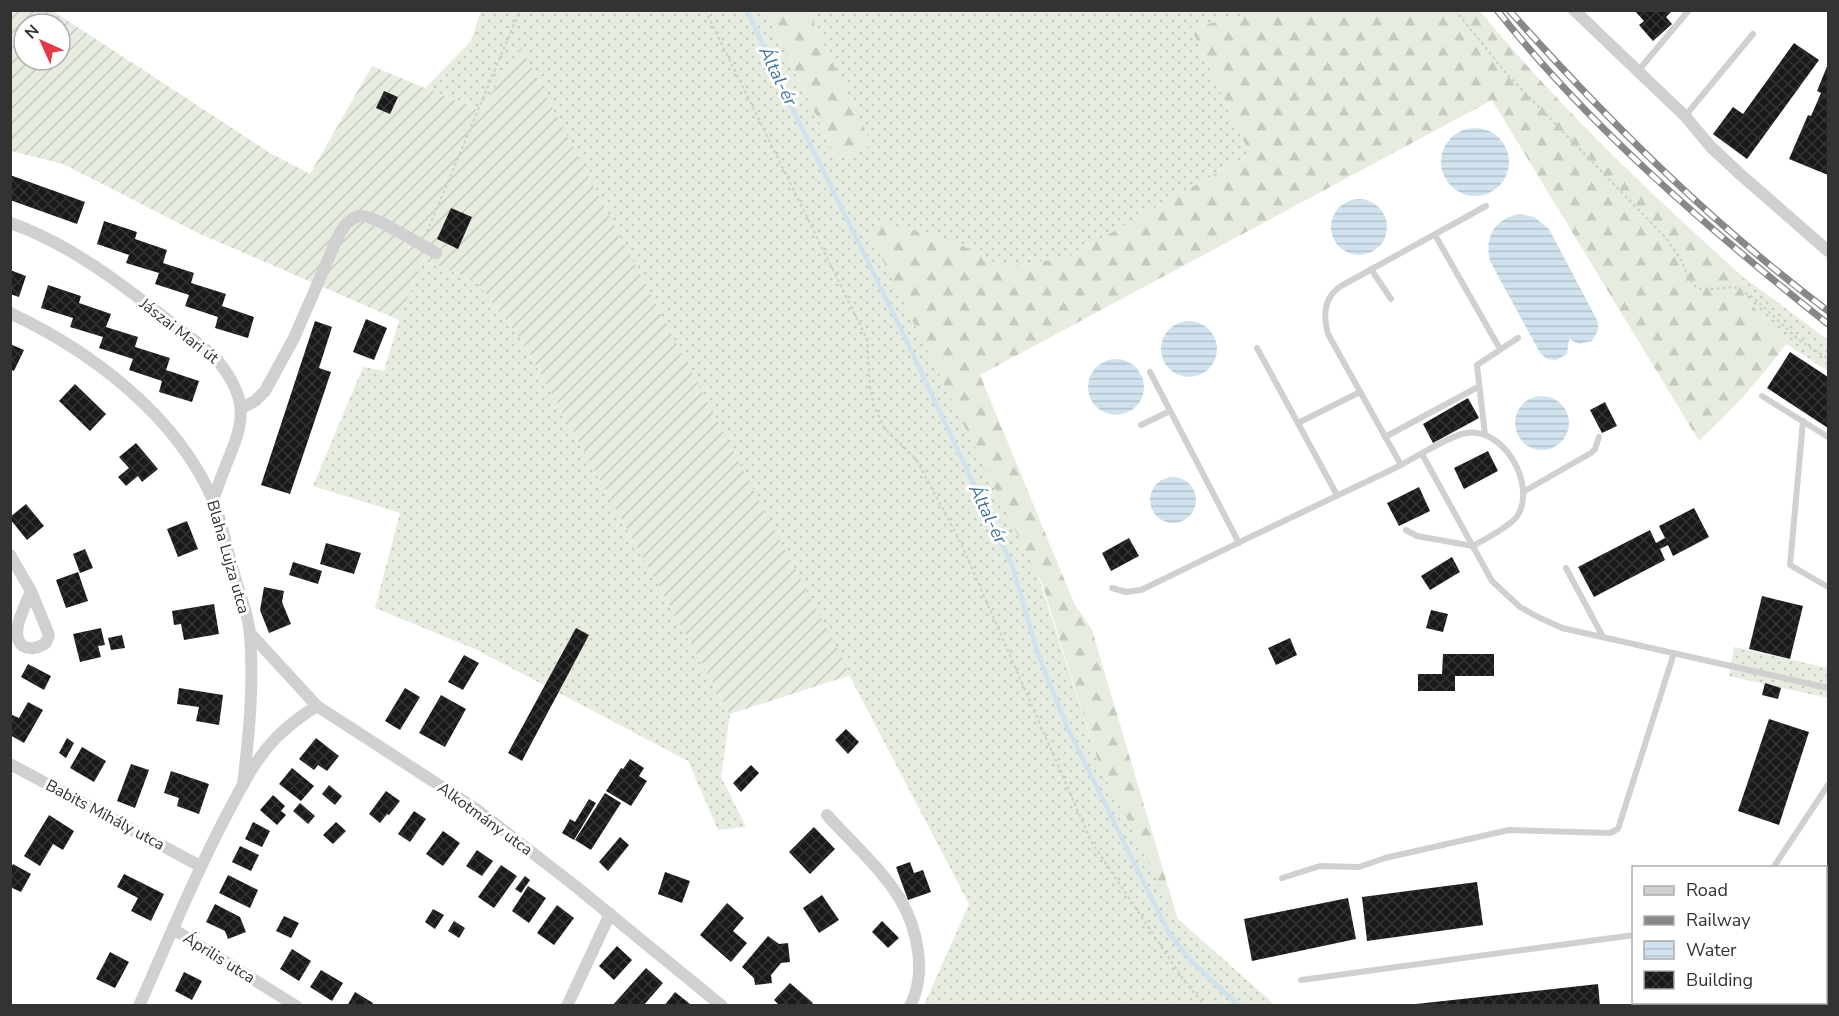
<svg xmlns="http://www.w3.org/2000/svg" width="1839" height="1016" font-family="'Nunito Sans',sans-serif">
<defs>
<pattern id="grass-dots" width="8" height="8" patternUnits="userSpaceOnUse" patternTransform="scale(1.5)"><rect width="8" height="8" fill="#e6ecdf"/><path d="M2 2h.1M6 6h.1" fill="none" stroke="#c6cbc0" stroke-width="1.8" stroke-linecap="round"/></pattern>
<pattern id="forest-firs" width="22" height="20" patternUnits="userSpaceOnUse" patternTransform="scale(1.5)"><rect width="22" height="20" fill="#e6ecdf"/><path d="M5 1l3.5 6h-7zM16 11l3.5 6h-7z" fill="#c6cbc0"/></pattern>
<pattern id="garden-furrows" width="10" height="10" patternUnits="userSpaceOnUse" patternTransform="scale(1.5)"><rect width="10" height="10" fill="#e6ecdf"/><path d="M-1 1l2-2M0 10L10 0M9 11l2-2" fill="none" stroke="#c6cbc0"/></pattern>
<pattern id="water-rules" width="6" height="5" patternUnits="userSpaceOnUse" patternTransform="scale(1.5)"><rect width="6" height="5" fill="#cfe2ee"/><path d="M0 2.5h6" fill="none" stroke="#b2c2cd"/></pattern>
<pattern id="building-cross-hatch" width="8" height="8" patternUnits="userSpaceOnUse" patternTransform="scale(1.5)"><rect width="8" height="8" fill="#1a1a1a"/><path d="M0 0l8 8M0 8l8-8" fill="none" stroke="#333"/></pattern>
</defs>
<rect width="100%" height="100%" fill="#fff"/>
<g fill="url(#grass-dots)">
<polygon points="481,11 766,11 837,159 871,144 808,11 1242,11 1244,15 1191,28 1250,154 1067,258 1002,267 961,245 927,234 1098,761 1178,919 1275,1005 924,1005 969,904 521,48 480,111 425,88 471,41"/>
<polygon points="423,260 476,281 523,342 730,714 721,777 746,827 718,830 688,761 477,650 375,608 400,513 313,486 363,367 384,371 399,320"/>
<polygon points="1742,276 1828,340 1828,371 1786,344 1744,296"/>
<polygon points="1734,647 1828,668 1828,698 1729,676"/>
<polygon points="1828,891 1828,1005 1748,1005 1750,1002 1826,1002 1826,895"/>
</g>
<g fill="url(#forest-firs)">
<polygon points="766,11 808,11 872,145 837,159"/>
<path d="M1242,11h238c79,96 170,182 262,265l2,20 42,48c-27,37 -53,65 -87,97l-207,-341 -512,275 94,228 18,27 86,290 -80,-159 -56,-177 -173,-352 14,-9 44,11 34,11 41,22 65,-9 183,-104 -59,-126 53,-13z"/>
</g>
<path fill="url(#garden-furrows)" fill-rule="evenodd" d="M11,11h42l217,142 40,21 62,-108 108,45 41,-63 330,627 -121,39 -207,-372 -47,-61 -53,-21 -24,60 -199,-86 -137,-70 -52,-13zM24,24h36v36h-36z"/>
<g fill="url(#water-rules)">
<circle cx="1475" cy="162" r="34"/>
<circle cx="1359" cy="227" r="28"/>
<path d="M1520,214l14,3 15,12 49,93v8l-6,11 -13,3 -10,-5 -2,15 -11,6 -9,-1 -7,-6 -50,-92c-6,-24 5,-43 30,-47z"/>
<circle cx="1189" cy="349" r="28"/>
<circle cx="1116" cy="387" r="28"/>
<circle cx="1542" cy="423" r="27"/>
<circle cx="1173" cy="500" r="23"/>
</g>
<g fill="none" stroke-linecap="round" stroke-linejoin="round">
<polyline stroke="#cfe2ee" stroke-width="4.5" points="747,10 796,116 901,329 1013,568 1038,654 1068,729 1169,933 1191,961 1239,1006"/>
</g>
<g fill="url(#building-cross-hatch)">
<polygon points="1634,10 1673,10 1666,17 1672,24 1653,41 1639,25 1644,21"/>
<polygon points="1794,43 1819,60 1747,159 1713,134 1733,107 1743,114"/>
<polygon points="1828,64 1828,175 1789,159 1808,115 1811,116 1821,93 1817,91"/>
<polygon points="384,91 398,97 390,114 376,108"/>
<polygon points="10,175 85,202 77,224 10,200"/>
<polygon points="451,208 472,217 458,249 437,239"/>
<polygon points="104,221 137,232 135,239 167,250 163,263 194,273 191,283 226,294 222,306 254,317 248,338 215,328 218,317 185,306 189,295 155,284 159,273 126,263 129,255 97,244"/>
<polygon points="10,270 26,276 19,297 10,294"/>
<polygon points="48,285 81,296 79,303 111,314 106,327 138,337 135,347 170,358 166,370 199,381 192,402 159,392 162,381 129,370 133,359 99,348 103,337 70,327 73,318 41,308"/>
<polygon points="366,319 387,328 374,360 353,352"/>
<polygon points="315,321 332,327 319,368 331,372 290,494 261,485"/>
<polygon points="10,344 24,350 14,371 10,369"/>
<polygon points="1790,352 1828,377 1828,428 1767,388"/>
<polygon points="75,384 106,414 90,431 59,401"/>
<polygon points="1468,398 1479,418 1433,443 1423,424"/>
<polygon points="1605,402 1617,426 1602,433 1590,410"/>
<polygon points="136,443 158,469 142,482 138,476 126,486 118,477 129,468 119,457"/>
<polygon points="1488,451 1498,471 1464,489 1454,468"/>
<polygon points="1419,487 1430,511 1399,526 1387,503"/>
<polygon points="26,504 44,526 27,540 10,519 10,517"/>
<polygon points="1694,508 1709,537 1673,556 1668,545 1660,549 1665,560 1594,597 1578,567 1650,530 1656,543 1665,538 1659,526"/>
<polygon points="187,521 198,549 178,557 167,529"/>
<polygon points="1129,538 1139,556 1111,571 1102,553"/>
<polygon points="326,543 361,553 354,574 320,564"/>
<polygon points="85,549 93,568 80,573 73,554"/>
<polygon points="1452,557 1460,572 1430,590 1421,576"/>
<polygon points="293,562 322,571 318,584 289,575"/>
<polygon points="78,572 88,601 66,608 56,580"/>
<polygon points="264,587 284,591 282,602 291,624 269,633 260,610"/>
<polygon points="1762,596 1803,606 1790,659 1749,649"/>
<polygon points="214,604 219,634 184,640 181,624 174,625 172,611"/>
<polygon points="1431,610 1448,614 1443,632 1426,628"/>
<polygon points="101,628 105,645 98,646 101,657 80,662 73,634"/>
<polygon points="576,628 589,635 522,761 508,753"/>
<polygon points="122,635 125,648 111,650 108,638"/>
<polygon points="1290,638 1297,655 1276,665 1268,648"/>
<polygon points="1443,654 1494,654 1494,676 1455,676 1455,691 1418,691 1418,674 1442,674"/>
<polygon points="464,655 479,663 463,690 448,682"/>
<polygon points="28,664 51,676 44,690 21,677"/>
<polygon points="1765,683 1781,688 1778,699 1762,695"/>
<polygon points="179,688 223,695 219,725 196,721 199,707 177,704"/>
<polygon points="405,688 420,697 400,730 385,721"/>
<polygon points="441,695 466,709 445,747 419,733"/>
<polygon points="28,702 43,710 24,743 10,735 10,714 19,718"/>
<polygon points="1769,719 1809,732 1779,825 1738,811"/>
<polygon points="846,729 859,742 848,754 835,740"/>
<polygon points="67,738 74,743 66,758 59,753"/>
<polygon points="316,738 339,756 327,771 318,765 314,770 299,759"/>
<polygon points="82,747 106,761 94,782 70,768"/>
<polygon points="630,759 644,768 639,776 647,781 631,806 606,791 621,768 623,769"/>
<polygon points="131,764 149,770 135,808 117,801"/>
<polygon points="751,765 759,773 741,792 733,783"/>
<polygon points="292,768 314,786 301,801 279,784"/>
<polygon points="171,771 209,784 199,814 177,806 179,798 164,793"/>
<polygon points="329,785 342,796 335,805 322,794"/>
<polygon points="386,791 400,801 389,815 387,814 380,823 369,814"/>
<polygon points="605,793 621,803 591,850 575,840"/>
<polygon points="273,795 285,806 281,811 286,815 277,825 260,810"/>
<polygon points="589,799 596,803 574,840 562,833 570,819 575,822"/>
<polygon points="300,803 315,816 308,824 293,811"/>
<polygon points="414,811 426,819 410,842 398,834"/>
<polygon points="49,815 74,831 63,850 53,844 40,866 24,856"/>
<polygon points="253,822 270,831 262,847 245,839"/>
<polygon points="336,822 346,831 333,844 323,835"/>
<polygon points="814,827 835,849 810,874 789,852"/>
<polygon points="443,831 460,843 443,866 426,854"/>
<polygon points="620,837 629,845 608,871 599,862"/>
<polygon points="240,846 259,855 251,871 232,862"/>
<polygon points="477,850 493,861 482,876 466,866"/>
<polygon points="910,862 914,873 923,870 931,892 908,900 896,867"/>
<polygon points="13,864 31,874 21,892 10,887 10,869"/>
<polygon points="501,865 517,876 494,908 478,897"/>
<polygon points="665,872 690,881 682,903 658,894"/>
<polygon points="124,874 164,894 151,921 131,911 138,898 117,887"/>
<polygon points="228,875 258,890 250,908 219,893"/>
<polygon points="525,876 530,880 521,893 515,889"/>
<polygon points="1477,882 1483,925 1367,941 1362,897"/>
<polygon points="528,886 546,898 529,923 512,911"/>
<polygon points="822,895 839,920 819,933 803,908"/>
<polygon points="1348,898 1356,939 1252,961 1244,919"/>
<polygon points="727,903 744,918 733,931 747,943 731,962 700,935"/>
<polygon points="215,904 240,917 246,932 228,939 225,931 206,922"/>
<polygon points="557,905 574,918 554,945 537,933"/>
<polygon points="433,909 444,915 435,929 425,922"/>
<polygon points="284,916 299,923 291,938 276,931"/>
<polygon points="454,921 465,928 459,938 448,931"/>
<polygon points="882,921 899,938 888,948 872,932"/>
<polygon points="768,936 779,944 788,943 790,962 781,963 771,975 772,983 755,985 754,978 742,967"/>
<polygon points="617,946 632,960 614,980 599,966"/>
<polygon points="292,949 311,961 299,981 280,969"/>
<polygon points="110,952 129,962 115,988 96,979"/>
<polygon points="646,968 663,983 643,1006 612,1006"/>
<polygon points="321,970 343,983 332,1001 310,987"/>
<polygon points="184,972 202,981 192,1000 175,991"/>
<polygon points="790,983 813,1003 810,1006 780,1006 774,1000"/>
<polygon points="1598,984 1600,1006 1416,1006 1416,1004"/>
<polygon points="355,992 373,1003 371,1006 347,1006"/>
<polygon points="675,992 690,1004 689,1006 664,1006"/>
</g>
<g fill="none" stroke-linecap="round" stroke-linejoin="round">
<g stroke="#cdcdcd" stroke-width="2" stroke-dasharray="3 3" stroke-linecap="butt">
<polyline points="705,10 867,339 870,387 874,406 884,428 916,459 960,541 1091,841 1183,979 1205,1006"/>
<polyline points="1455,10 1506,73 1665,237 1682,261 1687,275 1695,286 1702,290 1734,287 1754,298 1799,340 1828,359"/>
<polyline points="427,232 520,10"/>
</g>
<g stroke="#d0d0d0" stroke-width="6">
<polyline points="1638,71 1689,10"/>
<polyline points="1685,116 1753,34"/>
<polyline points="1435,235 1500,349"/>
<polyline points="1371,269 1391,299"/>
<polyline points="1257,348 1337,495"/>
<polyline points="1150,372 1239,543"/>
<polyline points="1762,396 1828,437"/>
<polyline points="1803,421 1790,565 1828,587"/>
<polyline points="1298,423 1360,392"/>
<polyline points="1141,425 1170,411"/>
<polyline points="1485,435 1477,365 1518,338"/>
<polyline points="1385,437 1478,387"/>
<polyline points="1422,454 1492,581 1520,607 1538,617 1562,628 1828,688"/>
<path d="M1401,465l-73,-131c-5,-18 -4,-37 13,-48l145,-80"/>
<polyline points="1523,492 1591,453 1595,449 1599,437"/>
<polyline points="1566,568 1603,637"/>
<path d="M1112,588l14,4 15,-2c84,-41 167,-81 252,-121 19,-9 55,-33 73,-36 38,-6 70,51 52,82 -7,11 -33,24 -45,31l-56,-10 -11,-6"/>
<polyline points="1773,868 1828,785"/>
<polyline points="1282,878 1320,866 1359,867 1385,858 1509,830 1610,833 1618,829 1674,653"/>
<polyline points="1301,980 1634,935"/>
<polyline points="1648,1002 1648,1006"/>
<polyline points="1681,1006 1683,1002"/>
</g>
<g stroke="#d0d0d0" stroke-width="12">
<polyline points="1574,10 1685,116 1711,147 1741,175 1828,251"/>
<path d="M10,223c74,25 140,85 202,131 53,59 20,83 1,147"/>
<path d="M10,313c81,38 166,102 203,187 9,21 13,47 20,70 5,21 16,44 17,65 4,50 -1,100 -7,150"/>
<path d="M242,408l13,-7 10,-10 29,-53 43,-99c4,-9 11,-21 23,-23 13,-2 62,30 76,37"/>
<path d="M10,555l21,36 18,44 -3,8c-7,4 -15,8 -23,3 -15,-11 3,-41 8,-55"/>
<polyline points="250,633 317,706 476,809 574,885 722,1006"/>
<polyline points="10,764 200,866"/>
<path d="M827,815c24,27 54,53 73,84 18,30 27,75 10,107"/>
<polyline points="173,929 296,1006"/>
<path d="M139,1006c28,-63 54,-127 86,-188 15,-28 29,-58 52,-81 12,-12 25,-22 40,-31"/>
<polyline points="567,1006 610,914"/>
</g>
<g stroke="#888" stroke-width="7">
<g id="rail">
<path d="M1497,10c95,120 213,220 331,314"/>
<path d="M1509,10c99,111 201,212 319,301"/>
</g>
</g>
<use href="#rail" stroke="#fff" stroke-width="4.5" stroke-dasharray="14" stroke-linecap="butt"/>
</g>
<g text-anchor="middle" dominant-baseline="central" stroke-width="6" stroke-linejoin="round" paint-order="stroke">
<g font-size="16" fill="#333" stroke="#fff">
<text transform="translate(179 331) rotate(38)">Jászai Mari út</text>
<text transform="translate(228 557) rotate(74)">Blaha Lujza utca</text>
<text transform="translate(105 815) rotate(28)">Babits Mihály utca</text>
<text transform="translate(485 819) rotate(36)">Alkotmány utca</text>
<text transform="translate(219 958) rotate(32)">Április utca</text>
</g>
<g font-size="18" font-style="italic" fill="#3f7597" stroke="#fff">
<text transform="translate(778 76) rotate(64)">Által-ér</text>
<text transform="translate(988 514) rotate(64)">Által-ér</text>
</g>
</g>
<rect width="1839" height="1016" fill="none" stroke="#333333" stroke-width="24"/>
<rect x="1632" y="866" width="195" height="138" fill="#ffffff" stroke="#adadad" stroke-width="1.5"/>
<rect x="1644" y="886" width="30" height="9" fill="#d0d0d0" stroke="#adadad" stroke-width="1.5"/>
<text x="1686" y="896" font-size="18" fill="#333333">Road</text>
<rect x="1644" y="916" width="30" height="9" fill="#888888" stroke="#adadad" stroke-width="1.5"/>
<text x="1686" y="926" font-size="18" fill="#333333">Railway</text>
<rect x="1644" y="941" width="30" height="18" fill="url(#water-rules)" stroke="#adadad" stroke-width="1.5"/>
<text x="1686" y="956" font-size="18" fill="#333333">Water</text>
<rect x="1644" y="971" width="30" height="18" fill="url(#building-cross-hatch)" stroke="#adadad" stroke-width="1.5"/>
<text x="1686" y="986" font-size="18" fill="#333333">Building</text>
<g transform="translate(42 42) rotate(315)"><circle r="28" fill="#ffffff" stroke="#adadad" stroke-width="1.5"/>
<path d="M0-4.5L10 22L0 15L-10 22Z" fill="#e63946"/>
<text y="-9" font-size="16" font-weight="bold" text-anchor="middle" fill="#333333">N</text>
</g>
</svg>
